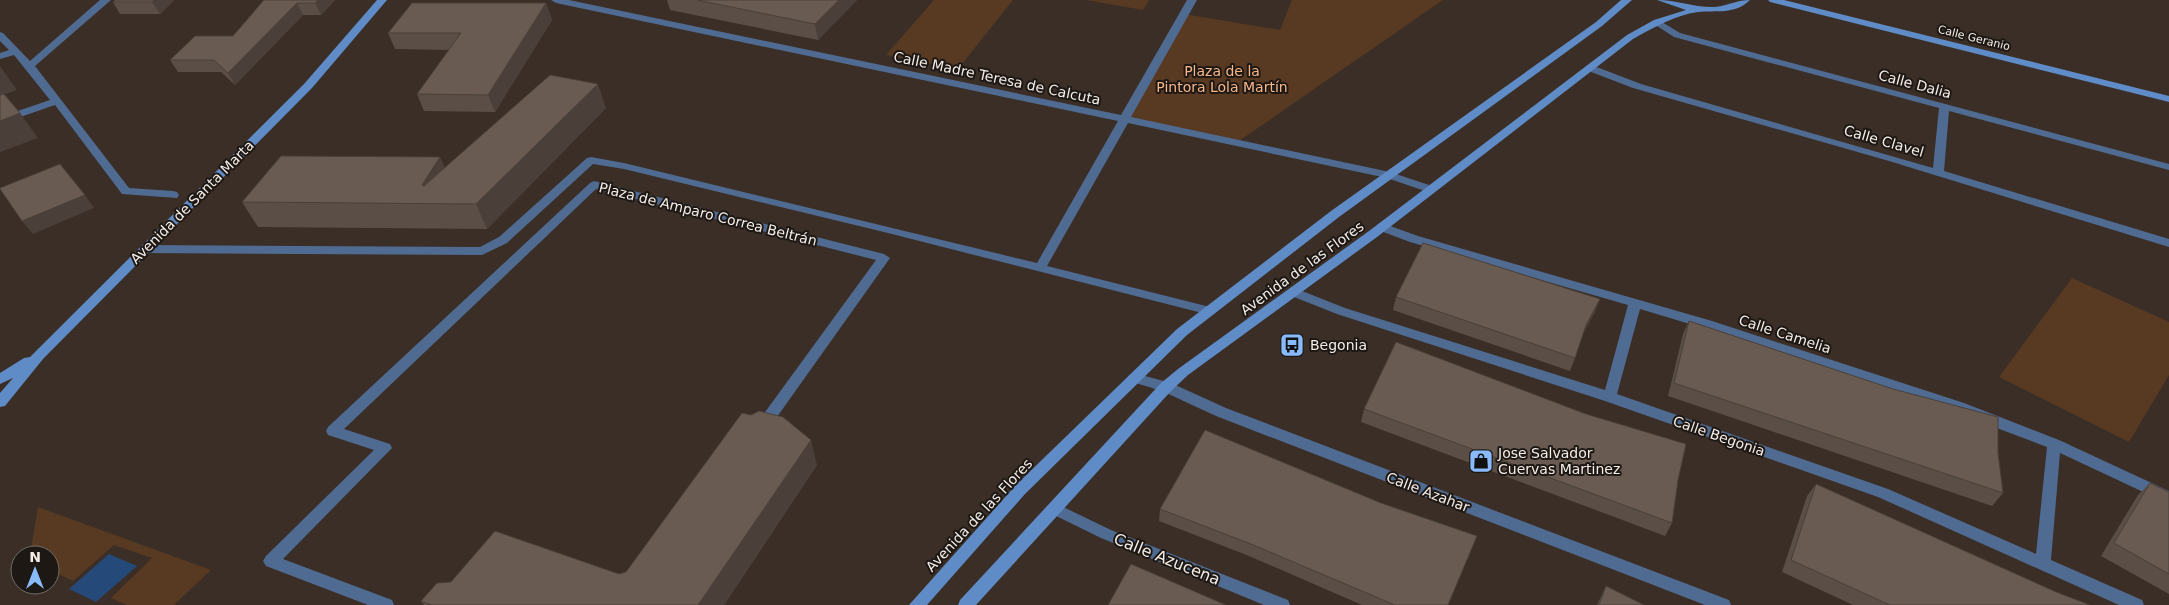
<svg xmlns="http://www.w3.org/2000/svg" width="2169" height="605" font-family="'DejaVu Sans',sans-serif">
<rect width="100%" height="100%" fill="#3a2e26"/>
<g fill="#583922">
<polygon points="934,0 1013,0 958,69 886,55"/>
<polygon points="1086,0 1149,0 1143,10"/>
<polygon points="1292,0 1443,0 1236,143 1124,119 1184,14 1280,30"/>
<polygon points="2072,278 2169,322 2169,375 2129,442 1999,377"/>
<polygon points="38,507 211,570 174,605 127,605 111,598 152,558 114,545 73,581 50,570 50,555 30,555"/>
</g>
<polygon fill="#254979" points="109,554 137,566 96,602 69,589"/>
<g fill="none" stroke-linecap="round" stroke-linejoin="round">
<g fill="#506b91" fill-rule="evenodd">
<polygon points="100,0 111,0 35,66 129,188 173,191 177,192 179,195 177,198 122,194 55,105 0,124 0,117 50,100 14,55 0,59 0,53 9,50 0,41 0,32 3,33 30,61"/>
<polygon points="551,0 569,0 1121,115 1187,0 1197,0 1131,117 1390,172 1435,187 1437,189 1431,193 1387,178 1128,123 1047,266 1214,308 1216,311 1214,314 1210,315 888,233 624,169 593,164 507,243 482,255 144,253 138,249 144,245 480,247 499,237 587,158 591,157 624,163 1037,263 1118,121 556,3"/>
<polygon points="1657,19 1680,33 2169,164 2169,170 1949,111 1944,171 2169,239 2169,247 1889,161 1633,88 1586,70 1586,66 1594,66 1641,84 1933,168 1939,108 1674,37 1654,24 1652,22"/>
<polygon points="594,181 884,254 890,258 767,431 762,432 757,431 755,427 757,423 876,260 596,189 344,429 390,444 392,448 283,559 392,600 394,605 368,605 266,566 263,561 266,556 374,450 328,435 326,431 328,427 590,183"/>
<path d="M1382,223l36,13 294,85 252,82 95,37 110,51v13l-109,-51 -9,107 91,40 2,5h-25l-241,-108 -273,-96 -268,-87 -48,-19 -2,-3 2,-3h8l48,19 260,82 23,-85 -218,-63 -32,-12 -2,-3 2,-3zM1640,309c137,40 273,86 407,138l-11,107 -148,-65 -271,-95z"/>
<polygon points="1134,373 1171,383 1226,408 1729,600 1731,605 1705,605 1216,416 1162,391 1129,381 1127,378 1129,375"/>
<polygon points="1055,503 1111,530 1288,600 1290,605 1264,605 1101,538 1050,513 1048,509 1050,505"/>
</g>
<g fill="#5f8bc6" fill-rule="evenodd">
<polygon points="377,0 387,0 312,88 43,359 5,406 0,407 0,393 13,378 0,384 0,373 24,358 30,357 304,84"/>
<polygon points="1621,0 1632,0 1602,26 1339,217 1187,335 1025,494 927,605 909,605 1015,486 1177,329 1331,211 1596,22"/>
<path d="M1657,0c19,0 36,7 55,7 13,0 24,-7 38,-7 -15,15 -34,10 -52,12 -23,3 -45,16 -65,27l-256,198 -189,138 -17,16 -195,214h-18l2,-5 201,-217 17,-14 191,-138 258,-196 27,-15 32,-10z"/>
<polygon points="1768,0 1784,0 2169,96 2169,102 1770,2"/>
</g>
</g>
<g fill="#5a4e47">
<polygon points="174,0 160,14 120,14 113,2"/>
<polygon points="264,0 335,0 321,15 303,15 235,85 221,72 178,72 170,60 233,36"/>
<polygon points="667,0 857,0 818,40 670,10"/>
<polygon points="546,3 552,20 495,112 424,111 417,94 449,50 395,49 388,33"/>
<polygon points="606,108 487,229 258,227 242,202 445,168"/>
<polygon points="1396,297 1595,312 1583,333 1575,358 1570,371 1393,310"/>
<polygon points="1689,321 1998,453 2003,493 1992,506 1668,396 1683,334"/>
<polygon points="1364,409 1678,480 1672,523 1665,536 1361,422"/>
<polygon points="751,415 817,465 724,605 424,605 421,601 619,574 626,572"/>
<polygon points="2150,483 2169,492 2169,594 2101,556 2138,495"/>
<polygon points="1816,484 2056,592 2090,605 1853,605 1782,572 1807,496"/>
<polygon points="1160,509 1448,605 1362,605 1249,556 1159,521"/>
<polygon points="1606,586 1644,605 1597,605"/>
</g>
<g fill="#4a4039">
<polygon points="155,0 174,0 160,14 152,2"/>
<polygon points="318,0 335,0 321,15 315,3"/>
<polygon points="839,0 857,0 818,40 815,24"/>
<polygon points="297,3 303,15 235,85 228,73"/>
<polygon points="546,3 552,20 495,112 488,95"/>
<polygon points="0,66 17,90 3,95 0,115"/>
<polygon points="598,84 606,108 487,229 476,204"/>
<polygon points="20,113 38,138 0,152 0,121"/>
<polygon points="440,157 451,181 437,204 422,185"/>
<polygon points="85,195 94,208 33,234 22,221"/>
<polygon points="1600,299 1595,312 1581,338 1586,325"/>
<polygon points="811,440 817,465 724,605 698,605"/>
</g>
<g fill="#695b52" stroke="#4a4039">
<polygon points="115,0 155,0 152,2 113,2"/>
<polygon points="264,0 318,0 315,3 297,3 228,73 214,60 170,60 195,36 233,36"/>
<polygon points="697,0 839,0 815,24"/>
<polygon points="412,3 546,3 488,95 417,94 461,33 388,33"/>
<polygon points="550,75 598,84 476,204 242,202 281,156 440,157 422,185 424,186"/>
<polygon points="4,94 20,113 0,121 0,95"/>
<polygon points="60,164 85,195 22,221 0,189 0,188"/>
<polygon points="1423,243 1600,299 1586,325 1575,358 1396,297"/>
<polygon points="1689,321 1893,389 1998,417 1998,453 2003,493 1674,383"/>
<polygon points="1396,342 1586,414 1686,444 1678,480 1672,523 1364,409"/>
<polygon points="759,411 783,417 811,440 698,605 432,605 421,601 437,583 451,582 495,531 619,574 626,572 742,413 751,415"/>
<polygon points="1205,430 1381,503 1477,536 1448,605 1395,605 1251,544 1160,509"/>
<polygon points="2150,483 2169,492 2169,574 2114,543"/>
<polygon points="1816,484 2056,592 2090,605 1890,605 1791,560"/>
<polygon points="1131,564 1226,605 1108,605"/>
<polygon points="1606,586 1644,605 1599,605"/>
</g>
<defs>
<g id="bus-square" transform="scale(1.25)"><rect x="-9" y="-9" width="18" height="18" rx="4" fill="#89bafc" stroke="#1d1814"/><path d="M-5-6H5V4H4V6H2V4H-2V6H-4V4H-5ZM-3.5-4V0h7V-4ZM-3.5 1.2v1.5H-2V1.2ZM2 1.2v1.5H3.5V1.2Z" fill="#111"/></g>
<g id="shop-square" transform="scale(1.25)"><rect x="-9" y="-9" width="18" height="18" rx="4" fill="#89bafc" stroke="#1d1814"/><path d="M-5-2.5h2.3a2.7 3.5 0 0 1 5.4 0H5L5.5 6h-11ZM-1.5-2.5h3a1.5 2.3 0 0 0-3 0Z" fill="#111"/></g>
</defs>
<g fill-rule="evenodd">
<use href="#bus-square" x="1292" y="345"/>
<use href="#shop-square" x="1481" y="461"/>
</g>
<g text-anchor="middle" dominant-baseline="central" stroke-width="4" stroke-linejoin="round" paint-order="stroke">
<g font-size="11" fill="#f4ece7" stroke="#1d1814">
<text transform="translate(1974 38) rotate(14)">Calle Geranio</text>
</g>
<g font-size="14" fill="#f8b689" stroke="#1d1814">
<text x="1222" y="71">Plaza de la<tspan x="1222" dy="16">Pintora Lola Martín</tspan></text>
</g>
<g font-size="14" fill="#f4ece7" stroke="#1d1814">
<text transform="translate(997 78) rotate(12)">Calle Madre Teresa de Calcuta</text>
<text transform="translate(1915 84) rotate(15)">Calle Dalia</text>
<text transform="translate(1884 141) rotate(16)">Calle Clavel</text>
<text transform="translate(192 202) rotate(-45)">Avenida de Santa Marta</text>
<text transform="translate(708 214) rotate(14)">Plaza de Amparo Correa Beltrán</text>
<text transform="translate(1302 268) rotate(-36)">Avenida de las Flores</text>
<text transform="translate(1785 334) rotate(18)">Calle Camelia</text>
<text transform="translate(1719 436) rotate(19)">Calle Begonia</text>
<text transform="translate(1428 492) rotate(21)">Calle Azahar</text>
<text transform="translate(979 515) rotate(-47)">Avenida de las Flores</text>
</g>
<g font-size="14" fill="#f4ece7" stroke="#1d1814" text-anchor="start">
<text x="1310" y="345">Begonia</text>
<text x="1498" y="453">Jose Salvador<tspan x="1498" dy="16">Cuervas Martinez</tspan></text>
</g>
<g font-size="16" fill="#f4ece7" stroke="#1d1814">
<text transform="translate(1167 559) rotate(22)">Calle Azucena</text>
</g>
</g>
<g transform="translate(35 570)"><circle r="24" fill="#1d1814" stroke="#736d68"/>
<path d="M0-4L9 19L0 12L-9 19Z" fill="#89bafc"/>
<text y="-8" font-size="14" font-weight="bold" text-anchor="middle" fill="#f4ece7">N</text>
</g>
</svg>
